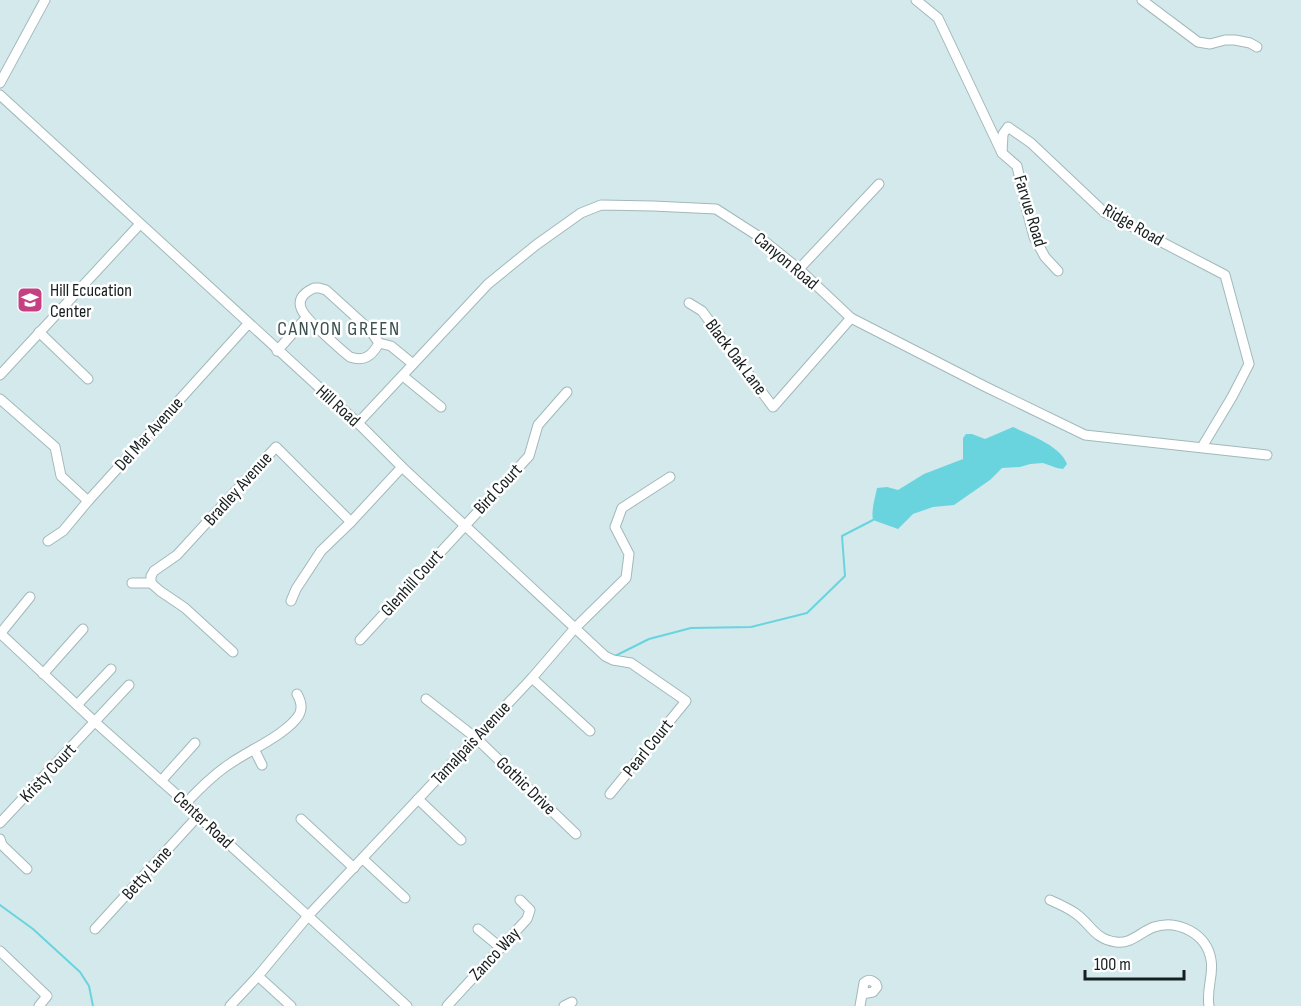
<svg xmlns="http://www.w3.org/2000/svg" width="1301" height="1006" font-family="'Sofia Sans Condensed',sans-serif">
<rect width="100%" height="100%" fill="#d3e9ec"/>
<path fill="#69d4de" d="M1013,427c17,8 48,19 54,37l-4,5 -6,-1 -14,-5 -13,1 -10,3 -18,1 -12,12 -36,25 -21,2 -20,7 -15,15 -25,-9c-2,-10 2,-21 4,-32l10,-1 11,3 26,-16 39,-15v-21l3,-4h6l13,5z"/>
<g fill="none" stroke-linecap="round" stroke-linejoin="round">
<g stroke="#69d4de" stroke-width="2">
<polyline points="615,656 649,639 691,628 751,627 807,613 845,576 842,536 873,520"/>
<polyline points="0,905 33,929 80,972 89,986 93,1006"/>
</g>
<g stroke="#a2b8ba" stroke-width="11">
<g id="minor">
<polyline points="916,0 938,18 1002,153 1003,134 1008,127 1031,143 1104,212 1225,275 1249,364 1232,397 1202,447"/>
<polyline points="1142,0 1198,42 1210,44 1225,40 1235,40 1250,43 1257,47"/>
<polyline points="0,83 45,0"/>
<polyline points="0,95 358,423 402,467 605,656 613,660 631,663 686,701 610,794"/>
<polyline points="1002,153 1017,166 1025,203 1034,237 1045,257 1058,271"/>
<polyline points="799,269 879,184"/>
<path d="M314,288h5l7,2 44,40 9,13c-7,13 -15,19 -29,14 -9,-7 -17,-15 -25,-22 -15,-14 -41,-33 -11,-47z"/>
<polyline points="689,303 702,311 773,407 851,318"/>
<polyline points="39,332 88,379"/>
<polyline points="379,343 391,346 413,364"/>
<polyline points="277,351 306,318"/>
<polyline points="0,375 140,224"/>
<polyline points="403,376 441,407"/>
<polyline points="0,399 55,447 61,476 88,501"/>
<polyline points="358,423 488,284 536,245 581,213 601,205 653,206 716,209 758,236 799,269 851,318 984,386 1085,435 1267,455"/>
<polyline points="48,541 63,531 88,501 248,324"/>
<polyline points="132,583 151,583"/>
<polyline points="291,601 296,589 321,551 351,522 402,467"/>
<polyline points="0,633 95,722 186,803 198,816 407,1006"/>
<polyline points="0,634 30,597"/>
<polyline points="360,640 529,456 538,425 567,392"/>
<polyline points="233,652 185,608 160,591 151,583 151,576 154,571 177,555 276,447 351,522"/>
<polyline points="43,674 83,629"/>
<polyline points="532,678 590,731"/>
<polyline points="426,699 476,738 576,834"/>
<polyline points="77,705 111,669"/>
<polyline points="254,749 262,765"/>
<polyline points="161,781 195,743"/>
<polyline points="418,799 461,840"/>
<path d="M186,803c14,-15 28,-29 45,-40 19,-13 56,-29 68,-48 4,-7 2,-14 -2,-21"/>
<polyline points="301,819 354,868"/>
<polyline points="0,823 129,685"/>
<polyline points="0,839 2,845 27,869"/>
<polyline points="363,859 405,898"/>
<path d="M1050,900c9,4 18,8 25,13 16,11 19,26 41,29 16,2 24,-10 38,-15 24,-8 53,7 57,33 3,15 -5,29 -2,46"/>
<polyline points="95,929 198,816"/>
<polyline points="478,929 501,948"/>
<polyline points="0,951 47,996 39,1006"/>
<polyline points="258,976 291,1006"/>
<polyline points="230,1006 258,976 308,916 532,678 575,628 626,578 629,554 615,527 622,508 670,477"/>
<polyline points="447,1006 527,919 530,910 520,900"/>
<polyline points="564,1006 572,1002"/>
<path d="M860,1006l4,-23c4,-4 8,-3 12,1l1,3 -4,5 -11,2"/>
</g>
</g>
<use href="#minor" stroke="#fff" stroke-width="9"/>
</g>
<defs>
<g id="school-square" transform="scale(1.35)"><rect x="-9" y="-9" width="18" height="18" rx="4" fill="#c54082" stroke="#fff"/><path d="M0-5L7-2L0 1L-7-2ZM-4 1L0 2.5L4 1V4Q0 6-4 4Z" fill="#fff"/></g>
</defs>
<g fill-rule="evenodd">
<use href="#school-square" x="30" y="300"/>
</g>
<g text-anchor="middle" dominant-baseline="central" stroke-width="5" stroke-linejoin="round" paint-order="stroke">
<g font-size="18" fill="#161e1f" stroke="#fff">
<text transform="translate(1030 211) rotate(73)">Farvue Road</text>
<text transform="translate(1133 225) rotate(30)">Ridge Road</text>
<text transform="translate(786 261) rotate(40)">Canyon Road</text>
<text transform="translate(736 357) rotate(53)">Black Oak Lane</text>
<text transform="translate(338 406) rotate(42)">Hill Road</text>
<text transform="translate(149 434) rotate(-48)">Del Mar Avenue</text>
<text transform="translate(238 489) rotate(-48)">Bradley Avenue</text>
<text transform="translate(498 489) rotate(-47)">Bird Court</text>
<text transform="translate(412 583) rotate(-48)">Glenhill Court</text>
<text transform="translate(471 743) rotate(-47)">Tamalpais Avenue</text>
<text transform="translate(648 748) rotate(-51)">Pearl Court</text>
<text transform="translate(48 773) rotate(-47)">Kristy Court</text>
<text transform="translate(526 786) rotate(44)">Gothic Drive</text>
<text transform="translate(203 820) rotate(43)">Center Road</text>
<text transform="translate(147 873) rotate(-48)">Betty Lane</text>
<text transform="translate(495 954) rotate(-47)">Zanco Way</text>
</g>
<g font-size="18" fill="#161e1f" stroke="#fff" text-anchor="start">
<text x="50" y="290">Hill Ecucation<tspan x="50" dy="21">Center</tspan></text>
</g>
<g font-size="20" letter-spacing="1.5" fill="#3c5052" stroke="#fff">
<text x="339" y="329">CANYON GREEN</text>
</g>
</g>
<path d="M1085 970v9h99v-9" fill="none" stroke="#161e1f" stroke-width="3"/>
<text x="1094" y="970" font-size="18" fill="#161e1f" stroke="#ffffff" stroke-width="4.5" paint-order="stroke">100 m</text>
</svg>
